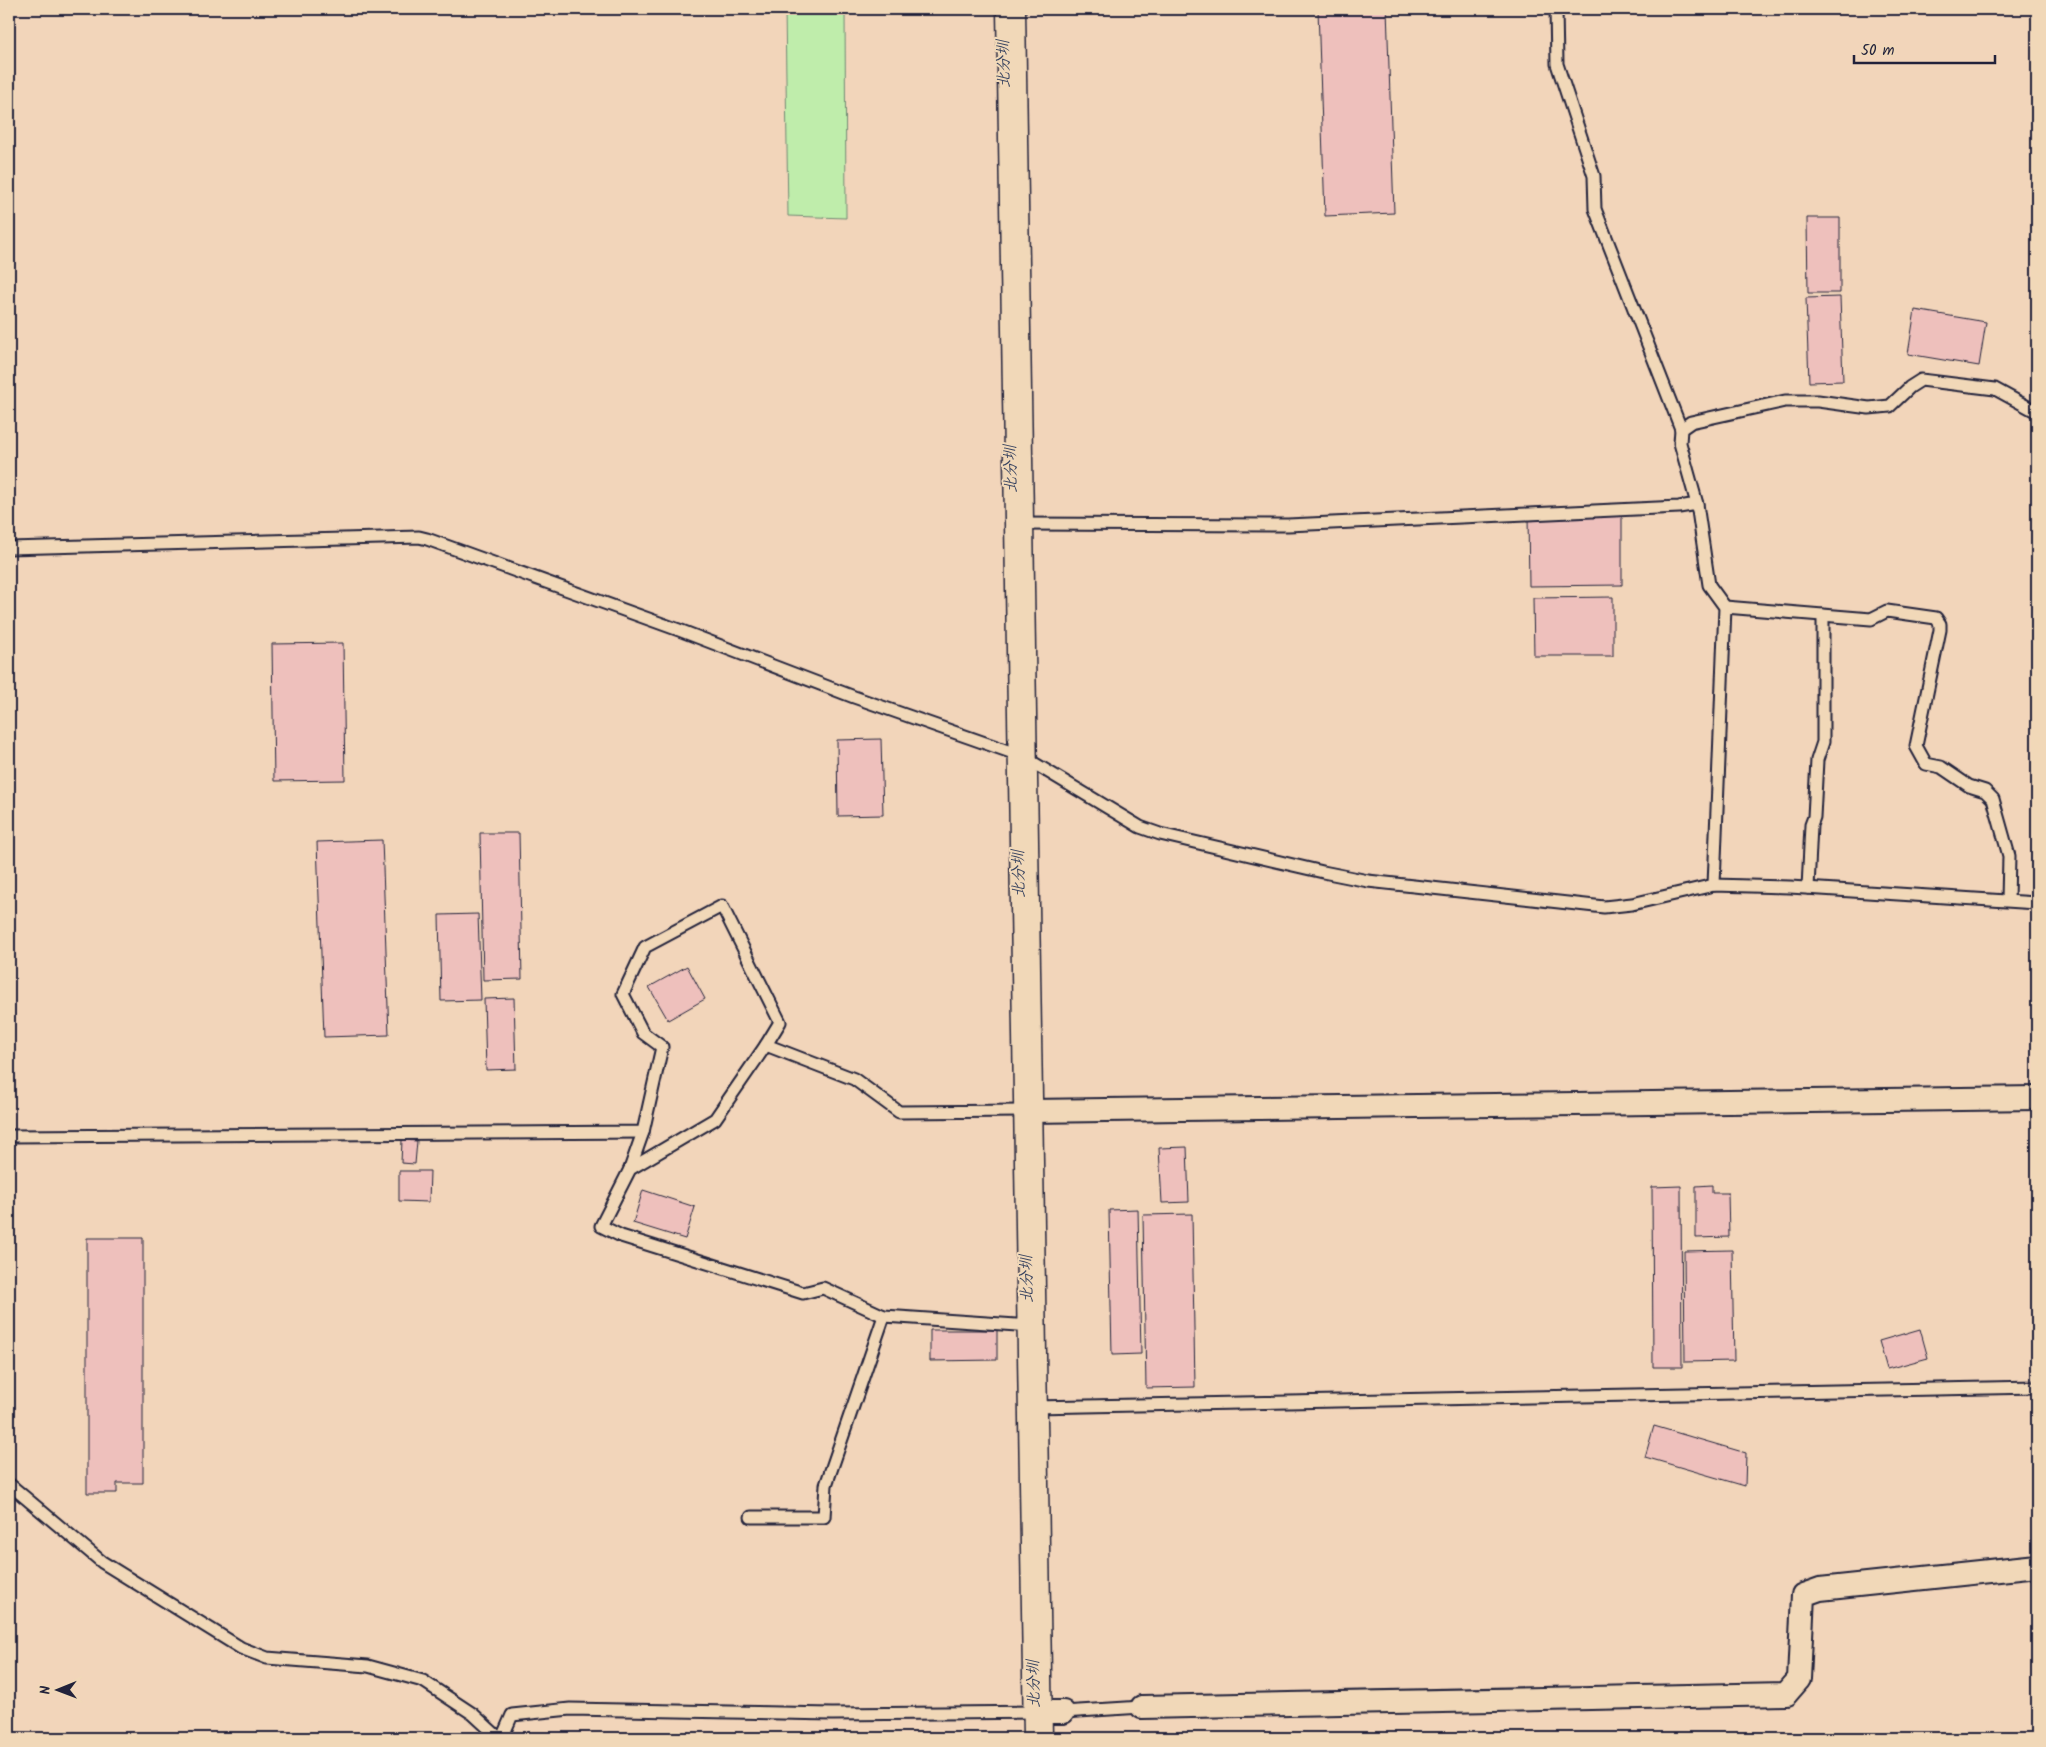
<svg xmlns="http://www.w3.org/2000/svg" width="2046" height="1747" font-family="Kalam,'LXGW WenKai TC',sans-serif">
<rect width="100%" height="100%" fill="#f2d5ba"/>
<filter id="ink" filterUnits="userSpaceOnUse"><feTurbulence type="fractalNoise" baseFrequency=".02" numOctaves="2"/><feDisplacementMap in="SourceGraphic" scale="10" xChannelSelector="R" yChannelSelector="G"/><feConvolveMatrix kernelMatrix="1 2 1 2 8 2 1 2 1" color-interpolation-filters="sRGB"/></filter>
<g filter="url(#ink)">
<polygon fill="#bfedab" stroke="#708873" points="785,9 845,9 846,218 788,216"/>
<g fill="#eec0bc" stroke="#22223b">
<polygon points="1318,9 1387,9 1394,213 1325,216"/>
<polygon points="1807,218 1840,218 1840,293 1808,293"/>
<polygon points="1840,297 1843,381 1809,382 1806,298"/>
<polygon points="1915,310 1986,322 1979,366 1908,354"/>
<polygon points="1528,516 1622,516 1622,585 1529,586"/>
<polygon points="1613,597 1613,656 1534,656 1533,598"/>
<polygon points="343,643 345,780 274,781 272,644"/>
<polygon points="881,739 883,815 838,816 837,740"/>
<polygon points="480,833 519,833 522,979 483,980"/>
<polygon points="382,840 389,1035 324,1037 317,842"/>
<polygon points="478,914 481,1000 441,1001 439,915"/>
<polygon points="687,966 705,999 668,1020 649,987"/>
<polygon points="514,998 516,1069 486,1070 484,999"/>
<polygon points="402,1140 417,1141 415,1164 401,1163"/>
<polygon points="1187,1147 1189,1202 1162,1203 1159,1148"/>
<polygon points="399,1171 430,1171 429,1202 399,1201"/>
<polygon points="1712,1185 1712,1193 1728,1193 1729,1237 1696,1238 1696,1186"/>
<polygon points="1681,1186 1682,1367 1653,1367 1652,1187"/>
<polygon points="643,1190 695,1207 685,1239 633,1223"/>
<polygon points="1138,1209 1141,1354 1112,1355 1109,1210"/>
<polygon points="1192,1214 1195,1387 1146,1388 1143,1215"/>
<polygon points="87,1238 143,1238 143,1483 117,1483 117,1493 87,1493"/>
<polygon points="1732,1250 1734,1361 1685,1362 1684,1251"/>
<polygon points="1920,1329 1928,1358 1887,1369 1879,1341"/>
<polygon points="930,1330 997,1330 997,1360 930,1361"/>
<polygon points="1654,1426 1746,1453 1745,1486 1645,1457"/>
</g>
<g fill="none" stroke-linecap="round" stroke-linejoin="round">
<g stroke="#22223b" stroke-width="15">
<g id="service">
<polyline points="1556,9 1557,64 1594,176 1595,209 1681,429"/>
<polyline points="1697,504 1709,585 1725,607 1714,885"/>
<polyline points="1018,524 1288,525 1679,507 1697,504 1680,443 1681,429 1691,422 1785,401 1818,401 1869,408 1890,406 1910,387 1921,380 1995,389 2037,412"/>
<polyline points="9,548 419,537 427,539 679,630 854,697 1022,756 1140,827 1160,834 1323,872 1368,881 1604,907 1632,904 1714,885 1790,887 2037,903"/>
<polyline points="1725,607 1871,619 1887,611 1936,618 1940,624 1940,630 1916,746 1926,764 1941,767 1969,786 1985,791 1993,799 2009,856 2008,900"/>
<polyline points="1808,888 1811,825 1814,817 1817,760 1823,742 1823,615"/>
<polyline points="766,1045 715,1119 630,1169 601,1226 621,1236 803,1293 823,1288 884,1316 1032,1326"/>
<polyline points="9,1136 643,1132 662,1047 643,1033 623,994 645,947 722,906 780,1022 766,1045 854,1079 899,1112 1029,1111"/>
<polyline points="630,1169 643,1132"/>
<polyline points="1034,1407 2037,1387"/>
<polyline points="9,1484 102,1562 241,1648 267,1658 368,1666 423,1681 473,1714 499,1738"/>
<polyline points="751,1517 824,1517 826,1485 884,1316"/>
<polyline points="1063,1712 1142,1707"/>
<polyline points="502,1738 512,1715 570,1709 832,1714 1037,1712"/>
</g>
</g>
<g stroke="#22223b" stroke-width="26">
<g id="minor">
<polyline points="1029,1111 2037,1098"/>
<polyline points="1142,1707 1786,1694 1799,1679 1803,1595 1820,1589 2037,1566"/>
<polyline points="1037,1712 1063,1712"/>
</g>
</g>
<g stroke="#22223b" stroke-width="31">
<polyline id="tertiary" points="1011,9 1038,1738"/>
</g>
<use href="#service" stroke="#f1d8b8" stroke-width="11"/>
<use href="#minor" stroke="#f1d8b8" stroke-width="22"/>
<use href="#tertiary" stroke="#f1d8b8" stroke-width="28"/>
</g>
</g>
<g text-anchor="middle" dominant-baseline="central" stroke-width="4" stroke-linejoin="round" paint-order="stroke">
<g font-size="16" font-style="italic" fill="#3a4561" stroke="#f1d8b8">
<text transform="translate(1004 64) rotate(-91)">北分圳</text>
<text transform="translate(1011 469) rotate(-91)">北分圳</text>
<text transform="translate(1019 874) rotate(-91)">北分圳</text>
<text transform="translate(1027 1279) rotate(-91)">北分圳</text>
<text transform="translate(1034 1684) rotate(-91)">北分圳</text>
</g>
</g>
<rect width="2046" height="1747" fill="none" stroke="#f1d8b8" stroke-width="30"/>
<rect x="15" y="15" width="2016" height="1717" fill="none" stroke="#22223b" stroke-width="2" filter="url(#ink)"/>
<g transform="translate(58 1690) rotate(269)" stroke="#f1d8b8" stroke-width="4" paint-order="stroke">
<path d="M0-4L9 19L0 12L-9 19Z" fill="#22223b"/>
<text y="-8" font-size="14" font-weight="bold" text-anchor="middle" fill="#22223b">N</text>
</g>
<path d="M1854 55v8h141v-8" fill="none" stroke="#22223b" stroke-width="2.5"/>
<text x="1861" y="55" font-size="15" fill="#22223b" stroke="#f1d8b8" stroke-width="4" paint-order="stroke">50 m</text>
</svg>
